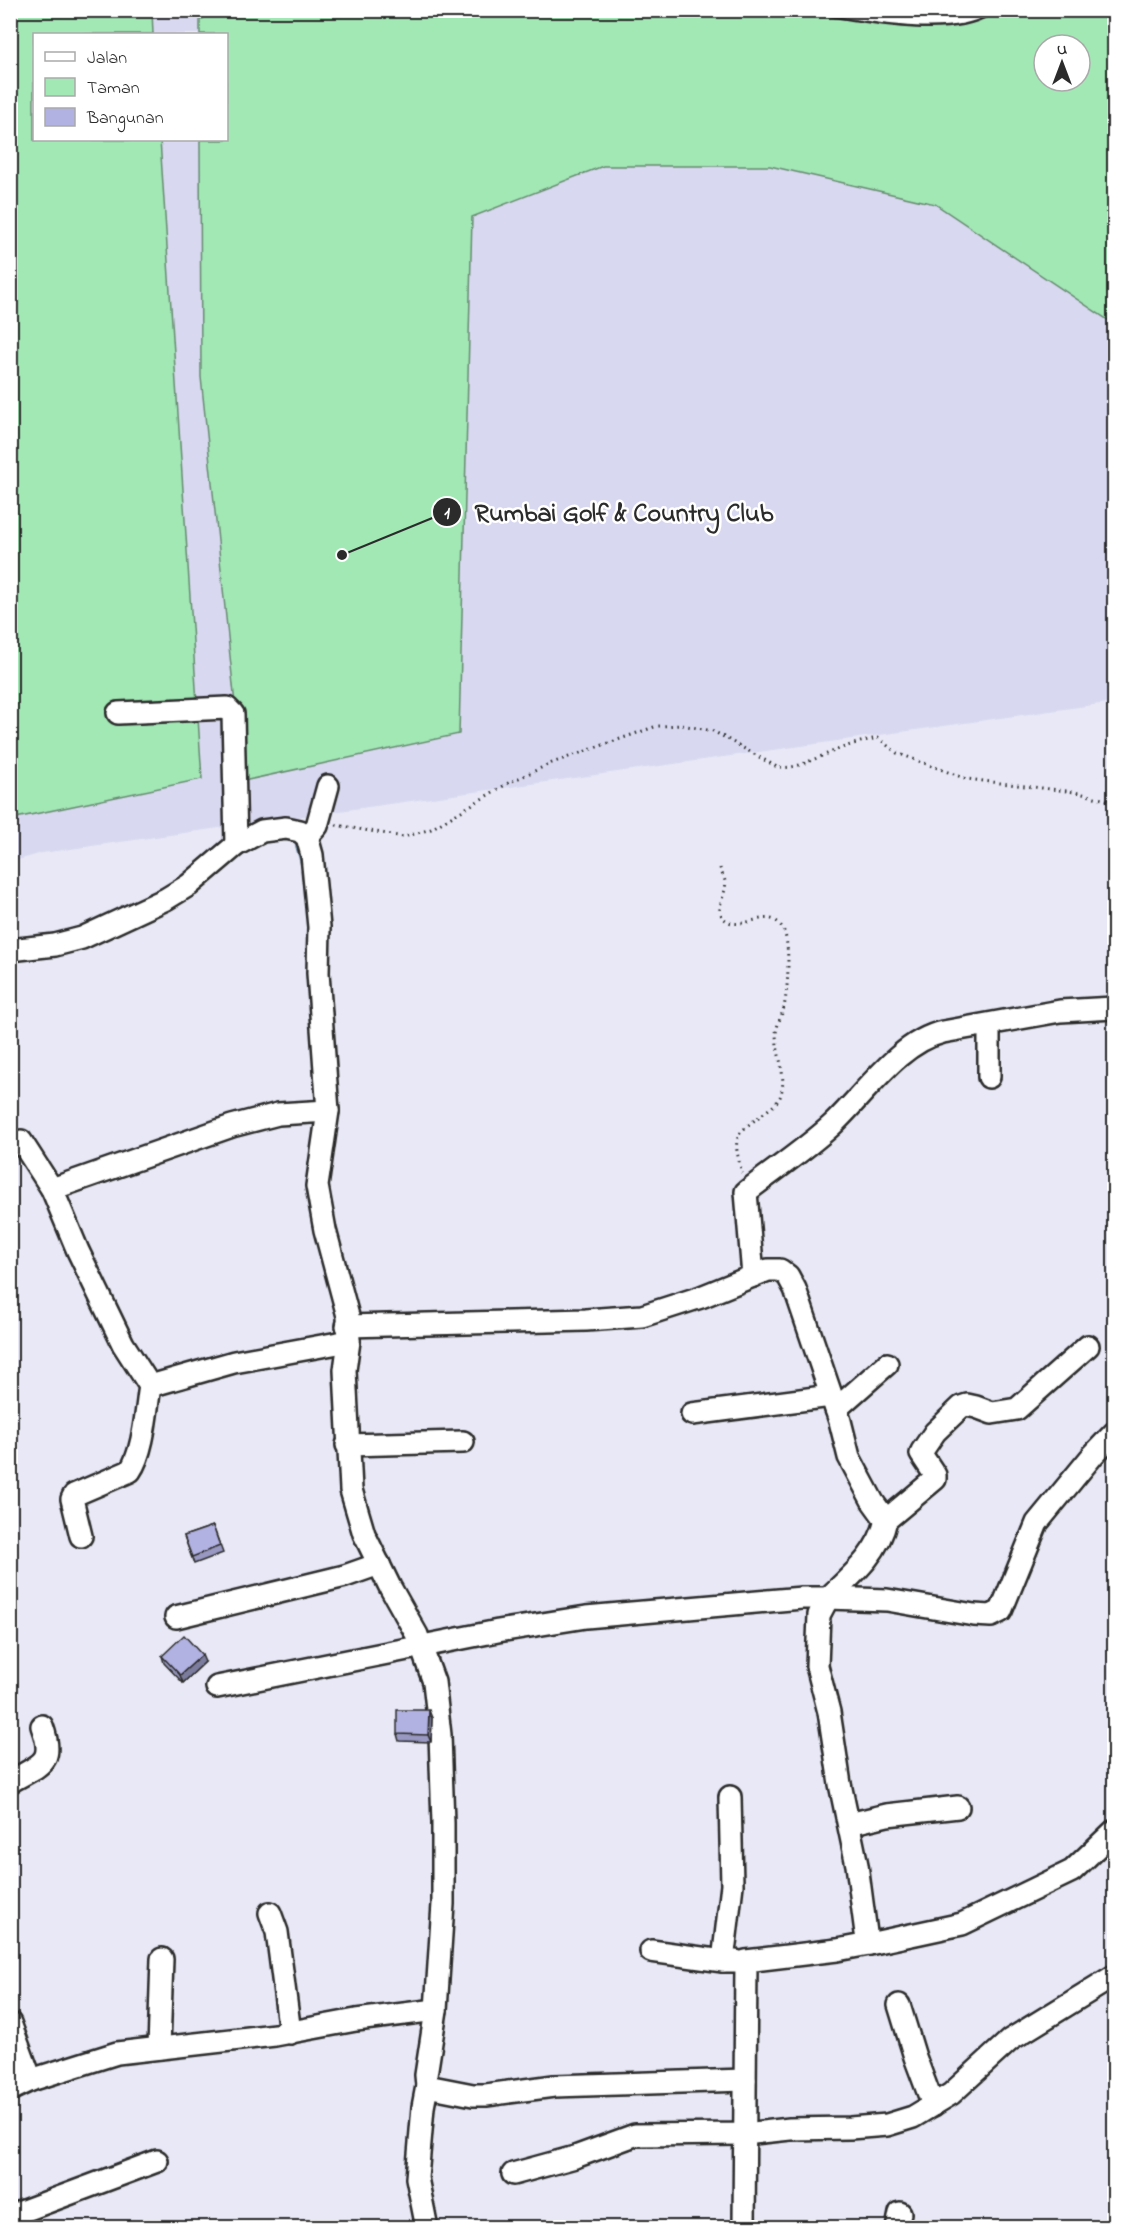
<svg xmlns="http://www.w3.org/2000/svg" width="1125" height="2238" font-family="'Indie Flower',sans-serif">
<rect width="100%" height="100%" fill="#e8e8f6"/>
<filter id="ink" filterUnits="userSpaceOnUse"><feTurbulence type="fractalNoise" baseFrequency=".0167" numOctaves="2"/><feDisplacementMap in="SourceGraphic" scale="12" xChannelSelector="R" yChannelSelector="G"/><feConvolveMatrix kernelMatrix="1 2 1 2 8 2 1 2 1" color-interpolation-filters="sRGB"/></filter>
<g filter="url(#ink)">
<path fill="#d8d8f0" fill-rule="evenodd" d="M11,11h1103v691l-1072,151 -31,9zM34,34h192v106h-192zM1044,45h36v36h-36z"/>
<g fill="#a2e8b5" stroke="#668a70" stroke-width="1.5" fill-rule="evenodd">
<path d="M217,10l897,1v313l-179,-120 -165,-38h-167l-131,51 -13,517 -216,47 -42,-404 -1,-237h26v-106h-26v-14zM1044,45h36v36h-36z"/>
<polygon points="11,11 152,11 153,34 34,34 34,140 160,140 202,779 11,819"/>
</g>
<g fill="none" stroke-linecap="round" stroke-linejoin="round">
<polyline stroke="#6c8aa3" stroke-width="5" points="296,840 303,865"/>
<g stroke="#2b2b2b" stroke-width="15">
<path id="service" d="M831,10c42,7 117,22 155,0"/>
</g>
<g stroke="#2b2b2b" stroke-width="26">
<g id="minor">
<polyline points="118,713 227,708 233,714 236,845"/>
<polyline points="307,837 317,826 328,786"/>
<polyline points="10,950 55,945 82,938 166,899 189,885 236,845 262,831 286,828 300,831 307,837 312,855 319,927 318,973 328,1111 317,1186 325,1230 348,1316 349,1341 345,1370 351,1490 364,1534 390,1587 417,1635 434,1682 440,1735 443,1823 443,1904 436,2010 426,2075 427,2086 423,2107 417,2178 427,2228"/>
<polyline points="989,1025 989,1077"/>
<path d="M21,1141l31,48 26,62 45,93 27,42c-4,24 -6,65 -20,85l-56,24 -2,4 9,37"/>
<polyline points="52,1189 232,1126 278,1114 328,1111"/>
<path d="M753,1276l-7,-84c28,-22 60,-43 86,-67 33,-31 67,-83 111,-93l117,-21 54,-3"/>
<path d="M347,1326l239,-6 56,-4 59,-19 67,-27h12l8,6 7,13 45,132 9,36 24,45 13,18c-7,33 -34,55 -58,78"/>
<polyline points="150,1386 234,1362 349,1341"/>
<polyline points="836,1409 887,1364"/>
<polyline points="692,1414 831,1396"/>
<polyline points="347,1445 463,1442"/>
<polyline points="886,1520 935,1479 935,1475 921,1454 922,1451 935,1432 961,1407 967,1405 976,1407 992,1413 1017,1409 1088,1346"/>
<polyline points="828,1598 887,1600 974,1615 991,1616 1001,1611 1037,1523 1093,1455 1114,1433"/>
<polyline points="176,1617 345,1576 379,1564"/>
<polyline points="217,1687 498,1631 586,1617 802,1598 828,1598 819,1615 817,1666 829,1712 840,1784 857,1865 866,1933 869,1944 837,1950 746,1961 744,2228"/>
<path d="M10,1782c30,-18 46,-18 32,-56"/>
<polyline points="849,1824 887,1815 958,1807"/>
<polyline points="270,1913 277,1932 290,2033"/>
<polyline points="869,1944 962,1924 1072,1871 1114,1831"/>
<polyline points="651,1951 723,1961 736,1961"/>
<polyline points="723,1961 732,1885 730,1797"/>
<polyline points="899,2005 915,2057 933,2105"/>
<polyline points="10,2023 31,2080"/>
<polyline points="159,2048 162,1959"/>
<polyline points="427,2086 473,2095 486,2095 554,2086 745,2080"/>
<polyline points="10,2090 31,2080 117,2053 275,2035 356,2020 436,2010"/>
<polyline points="513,2174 575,2157 635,2135 744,2134 790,2129 850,2128 887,2125 913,2117 951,2094 1010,2040 1114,1976"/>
<polyline points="10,2216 157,2161"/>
<polyline points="897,2228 900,2213"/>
</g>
</g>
<g stroke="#2b2b2b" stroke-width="3" stroke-dasharray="1.5 4.5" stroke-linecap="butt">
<path d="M336,825l68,12 27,-8 79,-47 42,-19 105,-37 25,-1 31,6 64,36c18,3 33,-7 50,-13 16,-7 34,-13 51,-16l19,15 70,26 108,13 39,10"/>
<path d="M720,868c1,4 4,9 5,13 3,11 -10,26 -3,35 16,23 51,-18 63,18 5,19 3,54 -1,73 -2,8 -7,17 -8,26 0,21 12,43 4,64 -3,7 -10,11 -16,16 -30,23 -32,22 -22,60"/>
</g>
<use href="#service" stroke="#fff" stroke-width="10"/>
<use href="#minor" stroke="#fff" stroke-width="21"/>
</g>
<g fill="#9898c2" stroke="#2b2b2b" stroke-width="1.5">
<polygon points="213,1526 223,1553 194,1564 184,1536"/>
<polygon points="162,1656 205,1662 183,1683 164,1663"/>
<polygon points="432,1718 431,1742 399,1741 397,1734"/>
</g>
<g fill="#7c7c9e" stroke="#2b2b2b" stroke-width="1.5">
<polygon points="202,1655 205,1662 183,1683 180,1675"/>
<polygon points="429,1710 432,1718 431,1742 428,1735"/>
</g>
<g fill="#b1b1e2" stroke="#2b2b2b" stroke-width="1.5">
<polygon points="213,1526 220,1546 192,1557 184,1536"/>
<polygon points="184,1635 202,1655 180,1675 162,1656"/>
<polygon points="397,1710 429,1710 428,1735 397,1734"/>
</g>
</g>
<path fill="none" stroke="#2b2b2b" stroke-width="2" d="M342 555L447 512"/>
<g fill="#2b2b2b" stroke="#fff" stroke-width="2">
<circle cx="342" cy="555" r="6"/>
<circle cx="447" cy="512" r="15"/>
</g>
<g font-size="18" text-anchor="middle" font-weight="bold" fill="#fff">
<text x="447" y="518">1</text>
</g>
<g font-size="26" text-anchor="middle" font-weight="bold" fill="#2b2b2b" stroke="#fff" stroke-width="5" stroke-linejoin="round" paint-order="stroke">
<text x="624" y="521">Rumbai Golf &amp; Country Club</text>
</g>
<rect width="1125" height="2238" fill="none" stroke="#fff" stroke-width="36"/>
<rect x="18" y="18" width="1089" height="2202" fill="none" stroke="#2b2b2b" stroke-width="2" filter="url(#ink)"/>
<rect x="33" y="33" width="195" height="108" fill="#ffffff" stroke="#aaaaaa" stroke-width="1.5"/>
<rect x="45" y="52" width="30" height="9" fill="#ffffff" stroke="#aaaaaa" stroke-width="1.5"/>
<text x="87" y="63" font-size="18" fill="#2b2b2b">Jalan</text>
<rect x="45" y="78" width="30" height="18" fill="#a2e8b5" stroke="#aaaaaa" stroke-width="1.5"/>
<text x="87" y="93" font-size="18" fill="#2b2b2b">Taman</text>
<rect x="45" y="108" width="30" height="18" fill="#b1b1e2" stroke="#aaaaaa" stroke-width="1.5"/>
<text x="87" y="123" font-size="18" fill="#2b2b2b">Bangunan</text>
<g transform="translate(1062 63)"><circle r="28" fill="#ffffff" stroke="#aaaaaa" stroke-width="1.5"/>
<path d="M0-4.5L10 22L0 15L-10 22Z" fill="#2b2b2b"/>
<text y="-9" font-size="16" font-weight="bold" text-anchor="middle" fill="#2b2b2b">U</text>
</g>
</svg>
